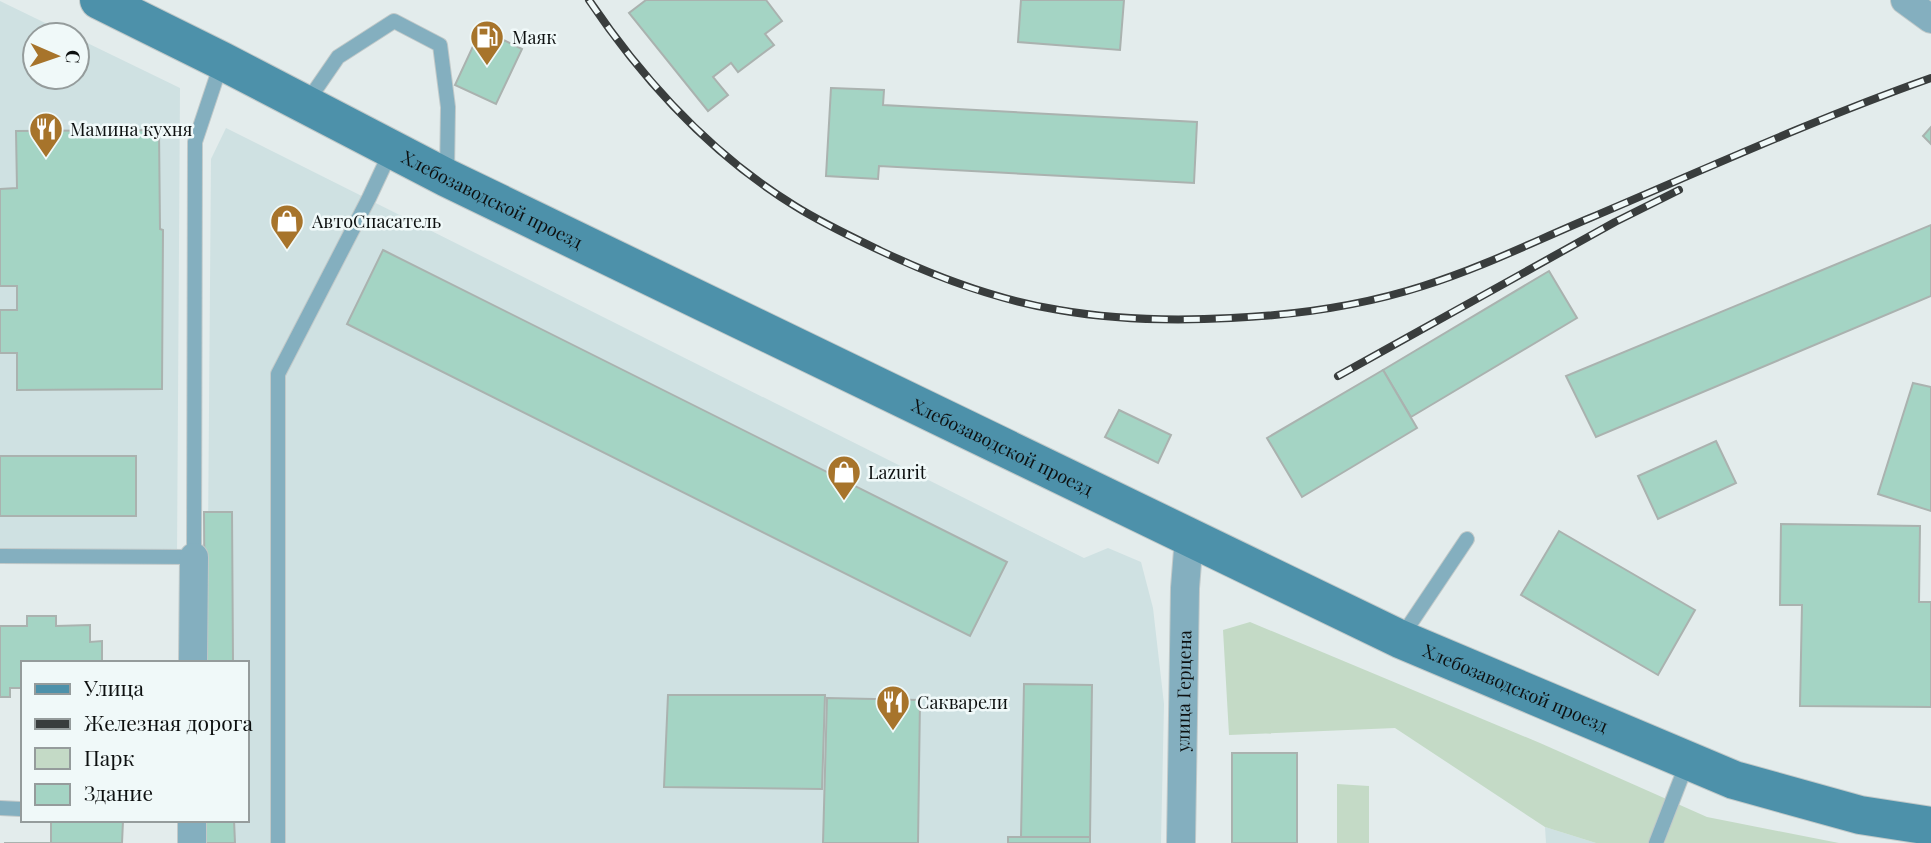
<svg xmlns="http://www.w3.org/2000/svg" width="1931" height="843" font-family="'Playfair Display',serif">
<rect width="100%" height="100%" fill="#e3ecec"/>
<g fill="#cfe1e2">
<polygon points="0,1 70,35 35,35 35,77 77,77 77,38 180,88 177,558 0,556"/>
<polygon points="226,128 1084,558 1108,548 1141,562 1153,608 1164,704 1161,843 205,843 205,820 247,820 247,663 207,663 211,159"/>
<polygon points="1545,827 1596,843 1546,843"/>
</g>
<g fill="#c4dac6">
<polygon points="1250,622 1540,743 1707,817 1839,843 1596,843 1545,827 1395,728 1229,735 1223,630"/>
<polygon points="1337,784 1369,786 1369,843 1337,843"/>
</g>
<g fill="#a4d4c4" stroke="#aab2af" stroke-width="2">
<polygon points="646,0 766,0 782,21 765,34 774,45 738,72 731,63 713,77 728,95 708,111 629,13"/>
<polygon points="1021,0 1124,0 1120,50 1018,42"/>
<polygon points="481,29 522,49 496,104 455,85"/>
<polygon points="831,88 884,90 883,105 1197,122 1194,183 879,166 878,179 826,176"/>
<polygon points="1931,127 1931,144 1923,136"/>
<polygon points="159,130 160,229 163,230 162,389 17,390 17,353 0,353 0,310 17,310 17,286 0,286 0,189 17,188 16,131"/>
<polygon points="1931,225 1931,296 1596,437 1566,376"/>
<polygon points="383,250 1007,562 970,636 347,324"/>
<polygon points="1549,271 1577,318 1411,417 1383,370"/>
<polygon points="1383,370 1417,428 1302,497 1267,438"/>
<polygon points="1913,383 1931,387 1931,511 1878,494"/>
<polygon points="1119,410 1171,435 1158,463 1105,437"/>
<polygon points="1716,441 1736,483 1658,519 1638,476"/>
<rect x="0" y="456" width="136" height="60"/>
<polygon points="204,512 232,512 233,663 205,663"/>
<polygon points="1781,524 1920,526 1919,602 1931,602 1931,707 1800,706 1802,605 1780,605"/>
<polygon points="1559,531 1695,610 1658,675 1521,595"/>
<polygon points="27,616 56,616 56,626 90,625 90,642 102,641 102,663 23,663 23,688 10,688 10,697 0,697 0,626 27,626"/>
<polygon points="1024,684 1092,685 1090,837 1021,837"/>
<polygon points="668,695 825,695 822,789 664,787"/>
<polygon points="827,698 920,700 918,843 823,843"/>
<rect x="1232" y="753" width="65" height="90"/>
<polygon points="51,820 123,821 122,843 4,843 51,843"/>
<polygon points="206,820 234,820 235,843 206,843"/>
<rect x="1008" y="837" width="82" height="6"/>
</g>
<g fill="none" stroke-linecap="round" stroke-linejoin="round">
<g stroke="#c1c9c9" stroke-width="16">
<g id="lane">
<polyline points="307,102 338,57 394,21 440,45 448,107 447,173"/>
<polyline points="0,556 194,557 195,142 221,64"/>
<polyline points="1402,636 1467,539"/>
<polyline points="0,808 20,809"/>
<polyline points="278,843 278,374 369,198 391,151"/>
<polyline points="1656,843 1687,763"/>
</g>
</g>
<g stroke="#c1c9c9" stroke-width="30">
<g id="street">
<polyline points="1905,0 1931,19"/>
<polyline points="193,663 194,557"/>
<polyline points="192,820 192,843"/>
<path id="s1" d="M1181,843l4,-255 4,-50"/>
</g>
</g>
<g stroke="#c1c9c9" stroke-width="40">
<g id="secondary">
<path id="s2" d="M99,0l123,61 225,117 953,461 334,141 126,35 71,11"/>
</g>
</g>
<use href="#lane" stroke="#84afbf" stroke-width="14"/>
<use href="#street" stroke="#84afbf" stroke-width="28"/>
<use href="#secondary" stroke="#4d91aa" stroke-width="38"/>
<g stroke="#393d3d" stroke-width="8">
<g id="rail">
<path d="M589,0c54,80 123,155 206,206 27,17 57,31 86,45 57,27 116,49 178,59 57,10 115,11 172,8 66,-3 130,-12 192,-32 58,-18 112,-45 167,-68 113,-48 225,-99 341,-140"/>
<polyline points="1338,376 1615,222 1679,190"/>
</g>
</g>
<use href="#rail" stroke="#f0f9f9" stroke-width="5" stroke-dasharray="16" stroke-linecap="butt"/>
</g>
<defs>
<g id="fuel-pin" transform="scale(1.75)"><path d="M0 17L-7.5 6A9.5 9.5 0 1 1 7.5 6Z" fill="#a7742b" stroke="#f0f9f9"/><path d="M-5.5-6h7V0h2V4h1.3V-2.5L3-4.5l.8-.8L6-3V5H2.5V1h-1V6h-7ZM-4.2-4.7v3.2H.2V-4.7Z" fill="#fff"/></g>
<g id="restaurant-pin" transform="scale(1.75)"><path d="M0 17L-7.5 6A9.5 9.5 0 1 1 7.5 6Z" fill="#a7742b" stroke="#f0f9f9"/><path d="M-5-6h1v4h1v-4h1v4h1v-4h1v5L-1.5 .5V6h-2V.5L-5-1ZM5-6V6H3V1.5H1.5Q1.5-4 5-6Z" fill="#fff"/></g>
<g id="shop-pin" transform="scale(1.75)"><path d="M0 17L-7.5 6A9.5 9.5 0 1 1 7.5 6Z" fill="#a7742b" stroke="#f0f9f9"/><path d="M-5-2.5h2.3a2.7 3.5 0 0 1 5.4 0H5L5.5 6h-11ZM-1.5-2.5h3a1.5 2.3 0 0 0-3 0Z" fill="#fff"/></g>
</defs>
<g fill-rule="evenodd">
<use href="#fuel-pin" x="487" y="37"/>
<use href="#restaurant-pin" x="46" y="129"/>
<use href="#shop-pin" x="287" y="221"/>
<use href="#shop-pin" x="844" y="472"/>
<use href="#restaurant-pin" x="893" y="702"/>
</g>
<g text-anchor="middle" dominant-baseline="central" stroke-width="5" stroke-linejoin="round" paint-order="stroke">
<g font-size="18" fill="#0d1010" stroke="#f0f9f9" text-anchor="start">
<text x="512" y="37">Маяк</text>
<text x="70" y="129">Мамина кухня</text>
<text x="312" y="221">АвтоСпасатель</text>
<text x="868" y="472">Lazurit</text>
<text x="917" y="702">Сакварели</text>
</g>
<g font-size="18" fill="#0d1010" stroke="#f0f9f9">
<text stroke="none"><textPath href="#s2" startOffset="441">Хлебозаводской проезд</textPath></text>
<text stroke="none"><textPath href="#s2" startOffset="1008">Хлебозаводской проезд</textPath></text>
<text stroke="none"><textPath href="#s2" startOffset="1575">Хлебозаводской проезд</textPath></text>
<text stroke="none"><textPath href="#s1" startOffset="152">улица Герцена</textPath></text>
</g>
</g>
<rect x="21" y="661" width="228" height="161" fill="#f0f9f9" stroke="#959c9c" stroke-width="2"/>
<rect x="35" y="684" width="35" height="10" fill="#4d91aa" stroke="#959c9c" stroke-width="2"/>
<text x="84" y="696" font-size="21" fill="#0d1010">Улица</text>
<rect x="35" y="719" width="35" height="10" fill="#393d3d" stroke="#959c9c" stroke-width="2"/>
<text x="84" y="731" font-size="21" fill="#0d1010">Железная дорога</text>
<rect x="35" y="748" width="35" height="21" fill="#c4dac6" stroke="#959c9c" stroke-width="2"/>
<text x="84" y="766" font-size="21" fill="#0d1010">Парк</text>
<rect x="35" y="784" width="35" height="21" fill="#a4d4c4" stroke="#959c9c" stroke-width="2"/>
<text x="84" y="801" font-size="21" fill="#0d1010">Здание</text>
<g transform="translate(56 56) rotate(92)"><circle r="33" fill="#f0f9f9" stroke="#959c9c" stroke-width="2"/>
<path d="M0-5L12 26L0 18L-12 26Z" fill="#a7742b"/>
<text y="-10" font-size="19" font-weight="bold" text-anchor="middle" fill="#0d1010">С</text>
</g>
</svg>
